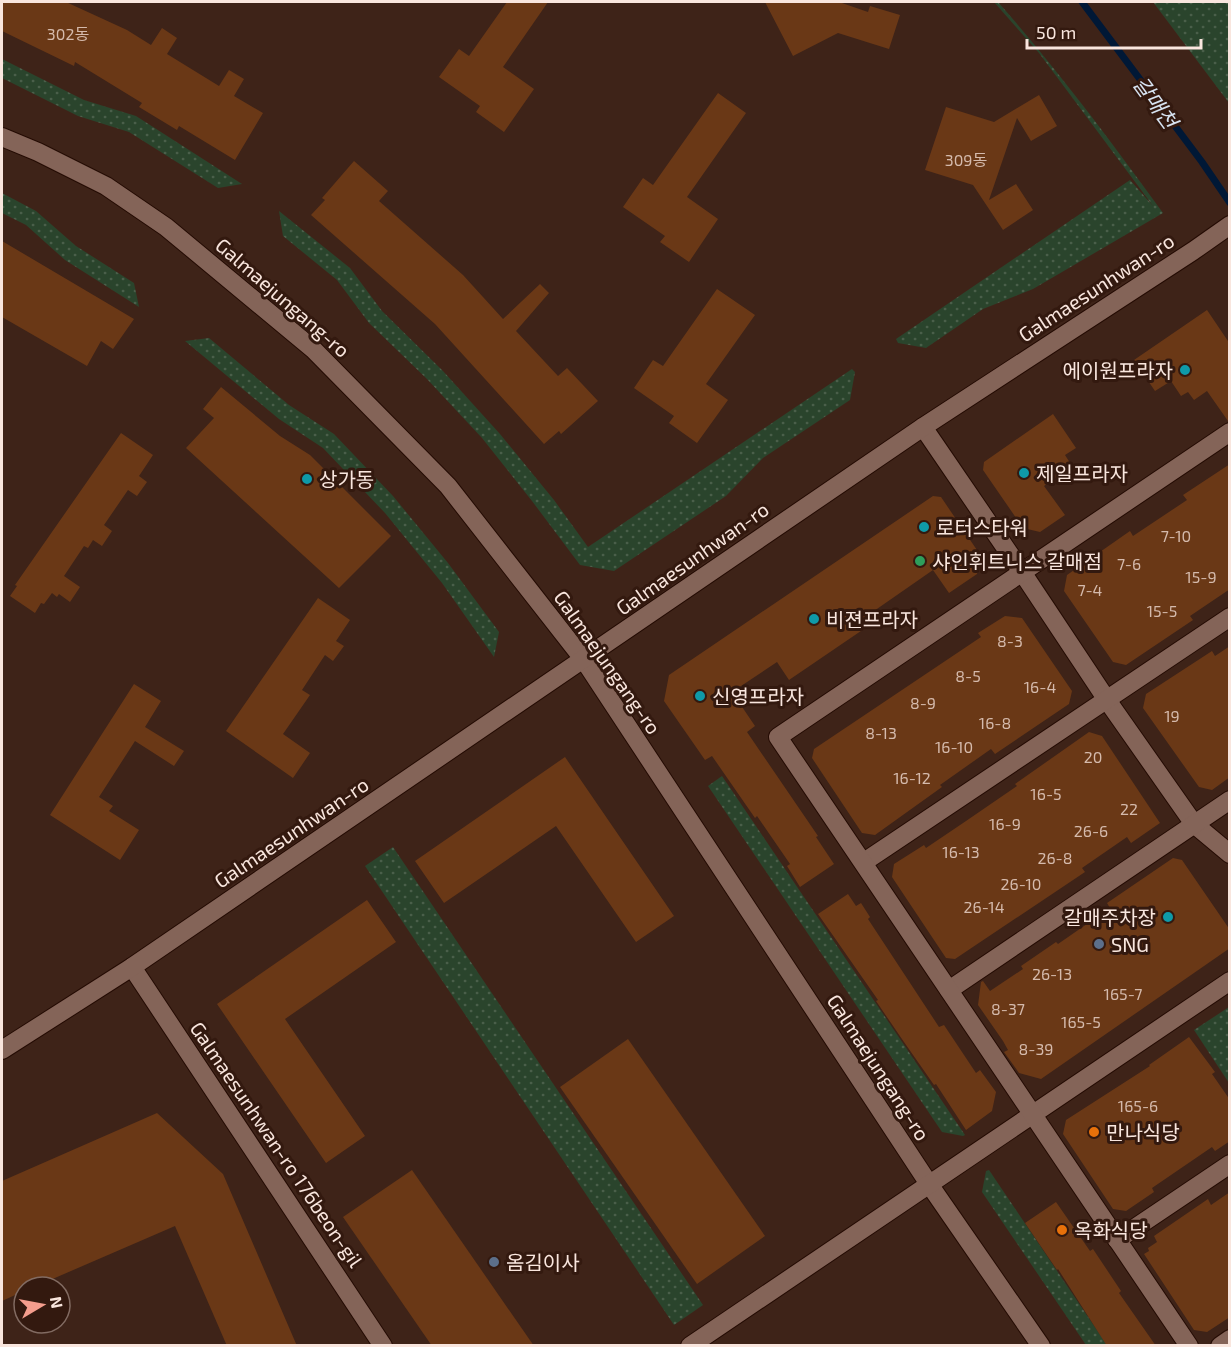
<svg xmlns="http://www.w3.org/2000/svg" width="1231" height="1347" font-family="'Exo 2','Noto Sans KR',sans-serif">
<defs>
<pattern id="grass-dots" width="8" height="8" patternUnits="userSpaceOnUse" patternTransform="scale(1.5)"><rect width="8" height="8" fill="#2a442c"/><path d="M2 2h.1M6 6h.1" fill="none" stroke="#4a5f4a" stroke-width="1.8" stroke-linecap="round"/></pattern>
</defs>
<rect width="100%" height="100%" fill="#3e2318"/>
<g fill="url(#grass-dots)">
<path d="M994,2h4c59,67 112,138 165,211l-130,76 -50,20 -57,39 -28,-5 -2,-4 234,-159 23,26 -114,-153z"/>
<polygon points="1153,2 1229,2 1229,103"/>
<polygon points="2,59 84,100 136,116 242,184 218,188 129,132 78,116 2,78"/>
<polygon points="2,193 36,211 76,246 134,283 139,307 65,260 26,225 2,213"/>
<polygon points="279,211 350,268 382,311 443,371 500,434 554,500 588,547 852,369 855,372 850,400 763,458 726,496 614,571 580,565 532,501 482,438 427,379 369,323 337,280 283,236"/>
<polygon points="209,338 289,405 334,434 393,496 448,563 499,632 494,657 442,583 385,513 323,448 279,419 185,341"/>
<polygon points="722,776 965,1135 963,1136 942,1132 708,786"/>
<polygon points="393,847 703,1305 674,1325 365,866"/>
<polygon points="1229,1007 1229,1083 1194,1030"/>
<polygon points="989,1170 1107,1345 1086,1345 982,1192 986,1171"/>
</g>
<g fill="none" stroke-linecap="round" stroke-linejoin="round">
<polyline stroke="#001836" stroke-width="7" points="1082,2 1202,162 1230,203"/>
</g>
<g fill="#6a3816">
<polygon points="2,2 66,2 127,30 151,45 162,28 177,38 167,54 219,86 229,70 244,79 234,96 263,113 235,160 179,126 177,130 139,107 142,103 75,62 74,66 2,31"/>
<polygon points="507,2 548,2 503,67 534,89 504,132 476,112 480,106 439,77 459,49 469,56"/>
<polygon points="765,2 839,2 868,12 870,6 900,15 889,49 838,33 793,56"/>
<polygon points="718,93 746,113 687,197 718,219 689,262 660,242 665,236 623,207 643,178 653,185"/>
<polygon points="1039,95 1057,126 1031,141 1017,118 989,200 1016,184 1033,210 1003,230 973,185 925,170 946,107 994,122"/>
<polygon points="354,161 388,191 379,201 463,275 503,319 540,284 549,293 516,331 558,376 567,368 598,401 561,434 559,431 544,444 435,324 311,215 325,200 322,198"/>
<polygon points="2,241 134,319 113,349 101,341 87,366 2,317"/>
<polygon points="717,289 755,315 706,384 728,400 697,443 669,423 674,416 634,388 653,360 663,366"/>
<polygon points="1207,310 1230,344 1230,421 1228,421 1207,391 1194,400 1188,392 1181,396 1171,381 1155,391 1134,360"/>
<polygon points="221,387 280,436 310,455 391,536 339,588 186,448 214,418 203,409"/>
<polygon points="1053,414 1076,448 1065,455 1072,466 1044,486 1065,515 1040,532 1023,528 983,470 984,462"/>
<polygon points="121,433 153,455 139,476 147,482 137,496 128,490 104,525 112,531 102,546 93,540 88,548 84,546 64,576 80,587 70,602 59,594 57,597 52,593 44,604 41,603 35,613 10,596 17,586 15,585"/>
<polygon points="1230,464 1230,589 1190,616 1193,620 1126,665 1113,662 1064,591 1067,575 1130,531 1133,536 1187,500 1183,495"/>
<polygon points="933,496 941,497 981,556 977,574 949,593 933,570 874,611 880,618 789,680 777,662 732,692 755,726 747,732 818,836 816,837 834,864 800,887 787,866 790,864 757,816 755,818 712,756 705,760 664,701 669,675"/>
<polygon points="318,598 350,620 336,641 344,646 333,661 325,655 302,690 310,695 283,734 310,753 293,778 226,731"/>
<polygon points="1005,616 1022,618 1072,691 1069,704 995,754 991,749 940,785 942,787 875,835 862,833 812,758 814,749 981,637 978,633"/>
<polygon points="1230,646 1230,777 1212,790 1199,787 1143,708 1146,694 1212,651 1215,656"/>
<polygon points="134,684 161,701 145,727 184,751 174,766 135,741 99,797 113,806 109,811 139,830 120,860 50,815"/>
<polygon points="1089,732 1102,736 1160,823 1131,843 1127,837 1082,868 1085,872 955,959 946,958 892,877 894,864 924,845 926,848 966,821 1017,786 1015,784"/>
<polygon points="565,757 674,916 636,942 556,826 444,903 415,861"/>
<polygon points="1173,858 1182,860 1230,930 1230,948 1041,1079 1019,1073 1004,1052 1008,1050 1003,1041 978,1005 981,982 983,981 990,991 1023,969 1021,966 1056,942 1058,944 1110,908 1107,903"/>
<polygon points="848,894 856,906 861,903 870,917 868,919 939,1027 944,1025 976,1073 980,1070 996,1092 992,1111 966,1130 936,1084 934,1085 904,1042 876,1001 878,1000 818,914"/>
<polygon points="367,900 396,942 285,1019 365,1136 326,1163 217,1004"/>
<polygon points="1189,1037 1215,1072 1212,1074 1230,1100 1230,1141 1215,1151 1212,1147 1152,1188 1154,1192 1126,1211 1113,1209 1063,1134 1066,1120 1150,1066 1149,1065"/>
<polygon points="628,1039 765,1236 697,1284 560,1087"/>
<polygon points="157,1113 223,1174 297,1346 227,1346 175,1226 34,1287 24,1287 24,1291 2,1301 2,1181"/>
<polygon points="412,1170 534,1346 432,1346 343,1217"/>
<polygon points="1230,1192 1230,1317 1207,1332 1194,1330 1144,1254 1149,1251 1148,1248 1157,1242 1154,1236 1208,1199 1211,1205"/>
<polygon points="1056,1202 1090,1251 1093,1249 1121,1291 1119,1293 1156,1346 1107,1346 1058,1269 1057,1270 1025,1223"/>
</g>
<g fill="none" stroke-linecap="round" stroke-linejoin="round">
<g stroke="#240b03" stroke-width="20">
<g id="minor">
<polyline points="2,137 38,152 106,186 166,227 313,349 448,486 584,660 929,1184 1041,1346"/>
<polyline points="923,427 1022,572 1107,700 1194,824 1230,854"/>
<polyline points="864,862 1230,617"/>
<polyline points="132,967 383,1346"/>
<polyline points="949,990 1230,800"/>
<polyline points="2,1050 132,967 923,427 1193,251 1230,225"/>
<polyline points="1117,1240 1230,1164"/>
<polyline points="690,1346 1230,981"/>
<polyline points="1189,1346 778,737 1230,432"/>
<polyline points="1220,1346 1230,1339"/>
</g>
</g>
<use href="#minor" stroke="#846458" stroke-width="18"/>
</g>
<g fill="#0f9aa8" stroke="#33190f" stroke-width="2">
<circle cx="1185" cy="370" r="6"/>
<circle cx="1024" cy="473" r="6"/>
<circle cx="307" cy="479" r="6"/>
<circle cx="924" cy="527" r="6"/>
<circle cx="814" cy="619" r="6"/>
<circle cx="700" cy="696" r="6"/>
<circle cx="1168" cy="917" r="6"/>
</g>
<circle fill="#2e9e5b" stroke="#33190f" stroke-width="2" cx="920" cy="561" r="6"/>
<g fill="#5c6f8a" stroke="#33190f" stroke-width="2">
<circle cx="1099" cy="944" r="6"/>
<circle cx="494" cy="1262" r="6"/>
</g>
<g fill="#e8710a" stroke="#33190f" stroke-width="2">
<circle cx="1094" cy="1132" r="6"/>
<circle cx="1062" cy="1230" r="6"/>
</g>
<g text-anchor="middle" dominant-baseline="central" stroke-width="6" stroke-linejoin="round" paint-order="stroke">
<g font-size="16" fill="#d5baac">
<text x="68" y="33">302동</text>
<text x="966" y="159">309동</text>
<text x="1176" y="535">7-10</text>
<text x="1129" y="563">7-6</text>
<text x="1201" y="576">15-9</text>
<text x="1090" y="589">7-4</text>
<text x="1162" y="610">15-5</text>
<text x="1010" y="640">8-3</text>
<text x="968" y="675">8-5</text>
<text x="1040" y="686">16-4</text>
<text x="923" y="702">8-9</text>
<text x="1172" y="715">19</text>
<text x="995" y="722">16-8</text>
<text x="881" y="732">8-13</text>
<text x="954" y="746">16-10</text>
<text x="1093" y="756">20</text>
<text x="912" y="777">16-12</text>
<text x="1046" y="793">16-5</text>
<text x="1129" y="808">22</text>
<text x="1005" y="823">16-9</text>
<text x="1091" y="830">26-6</text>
<text x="961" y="851">16-13</text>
<text x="1055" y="857">26-8</text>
<text x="1021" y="883">26-10</text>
<text x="984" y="906">26-14</text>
<text x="1052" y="973">26-13</text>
<text x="1123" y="993">165-7</text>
<text x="1008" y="1008">8-37</text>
<text x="1081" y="1021">165-5</text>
<text x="1036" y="1048">8-39</text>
<text x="1138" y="1105">165-6</text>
</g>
<g font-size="20" fill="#f9e6de" stroke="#33190f">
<text transform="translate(1096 287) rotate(-33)">Galmaesunhwan-ro</text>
<text transform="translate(283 297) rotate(41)">Galmaejungang-ro</text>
<text transform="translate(692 558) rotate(-35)">Galmaesunhwan-ro</text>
<text transform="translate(608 662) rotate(55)">Galmaejungang-ro</text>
<text transform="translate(291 832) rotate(-34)">Galmaesunhwan-ro</text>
<text transform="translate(879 1067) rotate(57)">Galmaejungang-ro</text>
<text transform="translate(277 1144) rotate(56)">Galmaesunhwan-ro 176beon-gil</text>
</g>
<g font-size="20" fill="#f9e6de" stroke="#33190f" text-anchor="start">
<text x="1173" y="370" text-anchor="end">에이원프라자</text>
<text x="1036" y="473">제일프라자</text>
<text x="319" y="479">상가동</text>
<text x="936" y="527">로터스타워</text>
<text x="932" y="561">샤인휘트니스 갈매점</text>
<text x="826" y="619">비젼프라자</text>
<text x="712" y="696">신영프라자</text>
<text x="1156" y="917" text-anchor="end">갈매주차장</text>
<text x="1111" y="944">SNG</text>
<text x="1106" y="1132">만나식당</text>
<text x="1074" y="1230">옥화식당</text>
<text x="506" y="1262">옴김이사</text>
</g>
<g font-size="21" font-style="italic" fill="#d7e3f1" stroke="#33190f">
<text transform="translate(1156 102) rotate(54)">갈매천</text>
</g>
</g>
<rect width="1231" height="1347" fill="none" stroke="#f9e6de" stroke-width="6"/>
<g transform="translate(42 1305) rotate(80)"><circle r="28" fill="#33190f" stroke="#826b62" stroke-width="1.5"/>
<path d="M0-4.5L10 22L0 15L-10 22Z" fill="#f49d8d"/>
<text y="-9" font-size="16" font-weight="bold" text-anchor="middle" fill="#f9e6de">N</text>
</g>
<path d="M1027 39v9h174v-9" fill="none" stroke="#f9e6de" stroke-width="3"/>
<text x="1036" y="39" font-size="18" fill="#f9e6de" stroke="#33190f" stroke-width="4.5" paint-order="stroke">50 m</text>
</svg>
